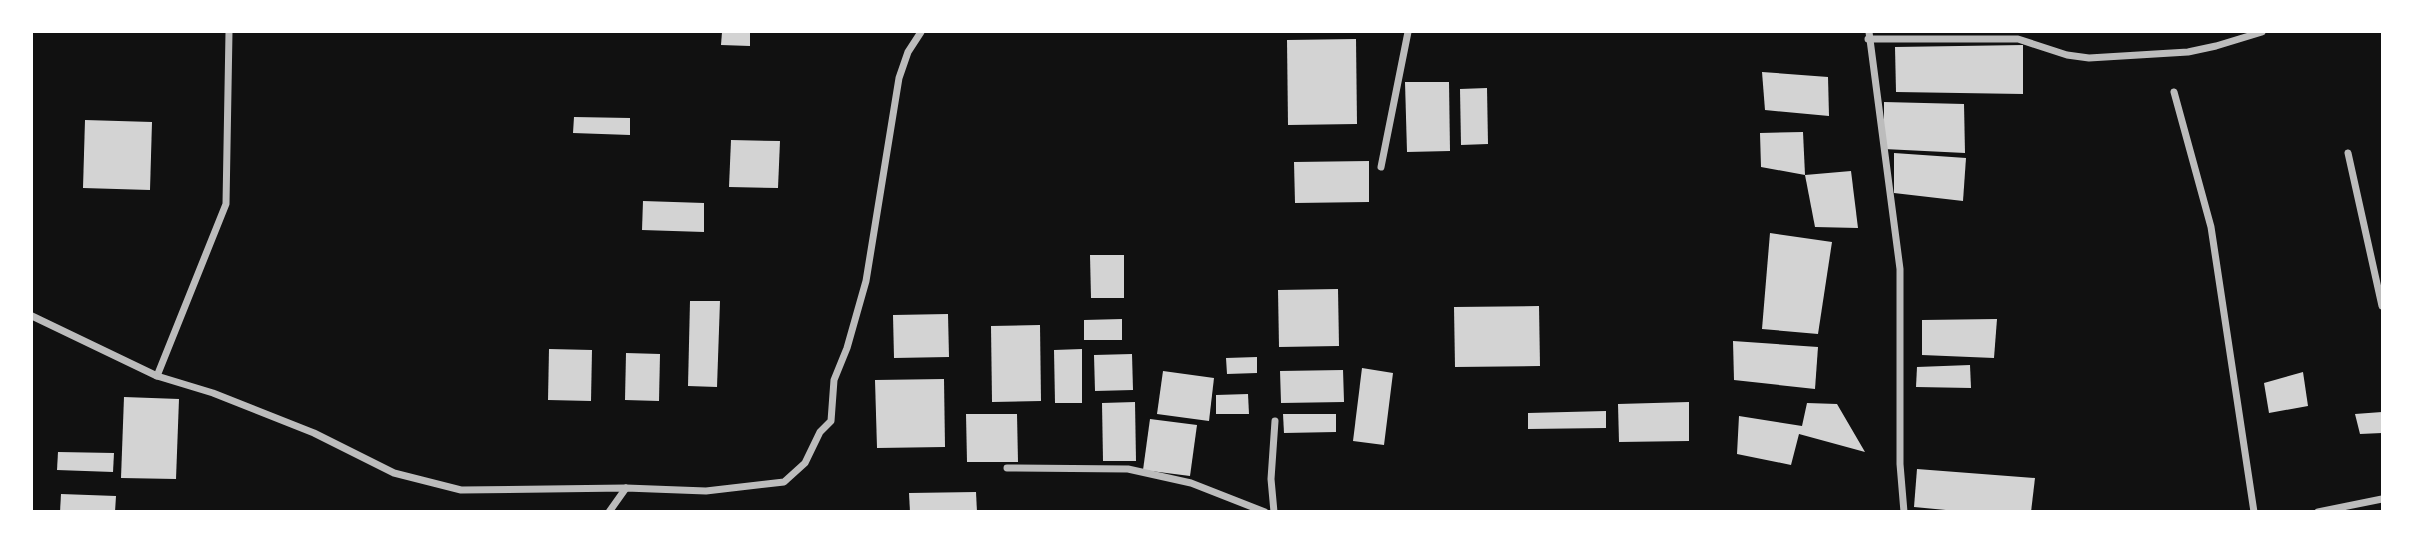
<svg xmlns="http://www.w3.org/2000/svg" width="2414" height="543" font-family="'Fira Sans',sans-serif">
<rect width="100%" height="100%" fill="#111"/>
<g fill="#d3d3d3">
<polygon points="722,32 750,32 750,46 721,45"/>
<polygon points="1356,39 1357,124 1288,125 1287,40"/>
<polygon points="2023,45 2023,94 1896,92 1895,47"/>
<polygon points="1762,72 1828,77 1829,116 1765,110"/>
<polygon points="1405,82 1449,82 1450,151 1407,152"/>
<polygon points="1487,88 1488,144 1461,145 1460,89"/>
<polygon points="1884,102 1964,104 1965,153 1884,149"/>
<polygon points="574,117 630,118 630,135 573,133"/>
<polygon points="85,120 152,122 150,190 83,188"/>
<polygon points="1803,132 1805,175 1761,167 1760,133"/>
<polygon points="731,140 780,141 778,188 729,187"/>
<polygon points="1894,153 1966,158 1963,201 1894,193"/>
<polygon points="1369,161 1369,202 1295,203 1294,162"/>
<polygon points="1851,171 1858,228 1815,227 1805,175"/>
<polygon points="643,201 704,203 704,232 642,230"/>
<polygon points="1770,233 1832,242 1818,334 1762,329"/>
<polygon points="1090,255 1124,255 1124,298 1091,298"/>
<polygon points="1338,289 1339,346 1279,347 1278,290"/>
<polygon points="690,301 720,301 717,387 688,386"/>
<polygon points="1539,306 1540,366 1455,367 1454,307"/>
<polygon points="948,314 949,357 894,358 893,315"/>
<polygon points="1122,319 1122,340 1084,340 1084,320"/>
<polygon points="1997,319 1994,358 1922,355 1922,320"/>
<polygon points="1040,325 1041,401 992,402 991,326"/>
<polygon points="1733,341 1818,347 1815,389 1734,380"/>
<polygon points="549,349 592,350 591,401 548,400"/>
<polygon points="1082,349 1082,403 1055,403 1054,350"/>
<polygon points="626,353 660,354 659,401 625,400"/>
<polygon points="1132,354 1133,390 1095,391 1094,355"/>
<polygon points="1257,357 1257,373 1227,374 1226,358"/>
<polygon points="1970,365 1971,388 1916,387 1917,367"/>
<polygon points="1362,368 1393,373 1384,445 1353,441"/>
<polygon points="1343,370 1344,402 1281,403 1280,371"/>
<polygon points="1163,371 1214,378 1209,421 1157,414"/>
<polygon points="2303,372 2308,406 2269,413 2264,383"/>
<polygon points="944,379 945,447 877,448 875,380"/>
<polygon points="1248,394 1249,414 1216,414 1216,395"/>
<polygon points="124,397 179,399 176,479 121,478"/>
<polygon points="1135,402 1136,461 1103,461 1102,403"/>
<polygon points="1689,402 1689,441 1619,442 1618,404"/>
<polygon points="1807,403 1837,404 1865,452 1799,434 1791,465 1737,454 1739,416 1802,426"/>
<polygon points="1606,411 1606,428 1528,429 1528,413"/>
<polygon points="2382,412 2382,433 2360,434 2355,414"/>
<polygon points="966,414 1017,414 1018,462 967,462"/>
<polygon points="1283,414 1336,414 1336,432 1284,433"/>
<polygon points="1150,419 1197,425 1190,476 1143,470"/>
<polygon points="58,452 114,453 113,472 57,470"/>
<polygon points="1917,469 2035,478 2031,512 1967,512 1914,507"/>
<polygon points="976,492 977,512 910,512 909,493"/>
<polygon points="61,494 116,496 115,512 60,512"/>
</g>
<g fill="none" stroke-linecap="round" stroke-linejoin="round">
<g stroke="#bcbcbc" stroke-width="7">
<polyline points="1869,32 1900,269 1900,464 1904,512"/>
<polyline points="1868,39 2018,39 2067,55 2089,58 2188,52 2216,46 2262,32"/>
<polyline points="2174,92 2211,227 2254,512"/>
<polyline points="2348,153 2382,306"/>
<polyline points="1381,167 1408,32"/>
<polyline points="32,316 157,376 213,393 314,433 394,473 461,490 626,488 706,491 784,482 805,463 820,432 831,421 834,380 847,348 866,281 899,78 908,52 921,32"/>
<polyline points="157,376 226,204 229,32"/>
<polyline points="1007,468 1128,469 1191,483 1265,512"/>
<polyline points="609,512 626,488"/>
<polyline points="1274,512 1271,479 1275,421"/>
<polyline points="2318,512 2382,499"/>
</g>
</g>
<rect width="2414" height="543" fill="none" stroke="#ffffff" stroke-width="66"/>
</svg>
